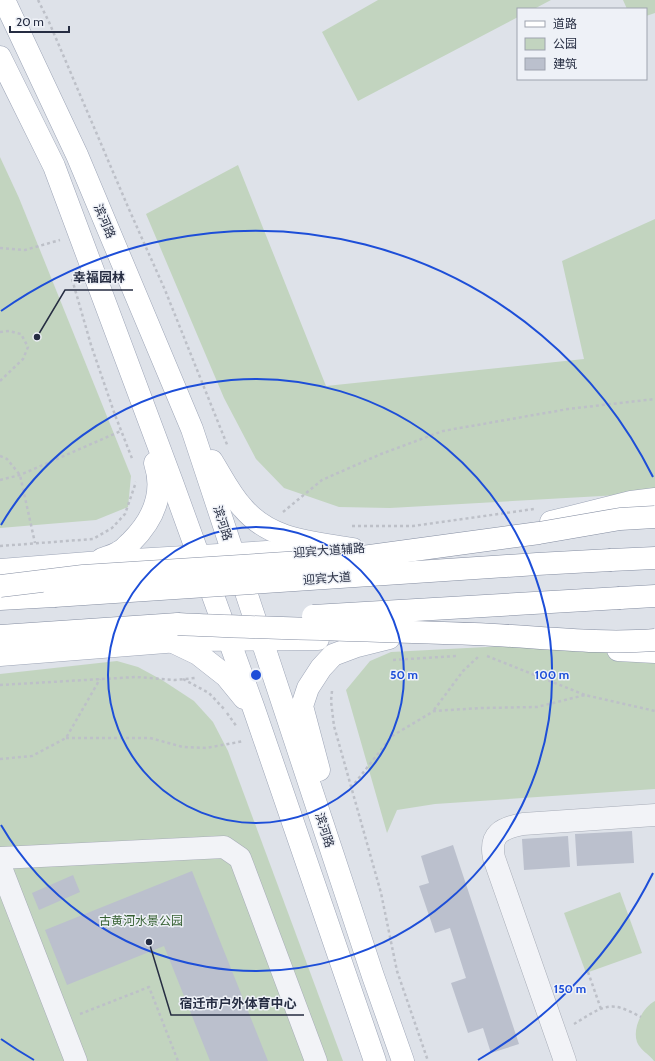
<svg xmlns="http://www.w3.org/2000/svg" width="655" height="1061" font-family="Cabin,'Noto Sans SC',sans-serif">
<rect width="100%" height="100%" fill="#dee2e9"/>
<g fill="#c2d4bf">
<polygon points="378,0 551,0 534,9 518,9 518,17 358,101 322,32"/>
<polygon points="623,0 655,0 655,13 646,16 646,9 627,9"/>
<polygon points="0,157 19,198 131,476 128,507 96,520 0,528"/>
<polygon points="238,165 326,386 584,359 562,261 655,219 655,493 390,508 339,507 284,488 256,459 224,398 146,214"/>
<polygon points="655,638 655,789 435,804 397,810 387,833 346,690 370,661 391,652"/>
<polygon points="117,661 138,667 162,680 194,701 213,722 228,751 343,1061 0,1061 0,674"/>
<polygon points="620,892 642,953 586,973 564,913"/>
<path d="M655,1001v60h-1c-5,-7 -14,-11 -17,-19 -5,-14 6,-35 18,-41z"/>
</g>
<g fill="#bbc0cd">
<polygon points="632,831 634,863 577,866 575,834"/>
<polygon points="568,836 570,867 524,870 522,839"/>
<polygon points="453,845 519,1044 491,1053 483,1028 468,1033 451,983 466,978 450,928 435,933 419,886 429,883 421,856"/>
<polygon points="192,871 268,1061 210,1061 164,946 67,985 45,930"/>
<polygon points="73,875 80,892 39,910 32,893"/>
</g>
<g fill="none" stroke-linecap="round" stroke-linejoin="round">
<g stroke="#a7acb7" stroke-width="23">
<g id="minor">
<polyline points="0,858 224,847 240,858 316,1061"/>
<polyline points="0,865 76,1061"/>
<path d="M565,1061l-71,-203c-5,-24 8,-30 29,-34l132,-9"/>
</g>
</g>
<g stroke="#9ca4b6" stroke-width="23">
<g id="major">
<polyline points="4,0 77,155 192,429 373,976 403,1061"/>
<polyline points="0,57 54,166 172,482 254,709 375,1061"/>
<path d="M212,461c10,16 18,33 31,47 28,33 70,34 110,41"/>
<polyline points="551,522 631,502 655,499"/>
<path d="M102,559c5,-2 13,-4 17,-7 5,-2 8,-7 12,-10 22,-22 34,-48 24,-79"/>
<polyline points="0,570 101,562 267,552 281,553 306,552"/>
<polyline points="173,642 198,654 226,676 244,698"/>
<polyline points="618,650 655,652"/>
<polyline points="0,655 191,640 318,639"/>
<polyline points="319,770 302,706 308,688 321,668 333,655 357,646 389,638"/>
</g>
</g>
<g stroke="#848da1" stroke-width="23">
<g id="highway">
<polyline points="611,560 655,558"/>
<polyline points="620,598 655,596"/>
<polyline points="0,599 54,596"/>
<polyline points="0,636 178,624"/>
</g>
</g>
<g stroke="#bdc0c8" stroke-width="2.5" stroke-dasharray="3 3" stroke-linecap="butt">
<polyline points="38,0 49,22 128,207 165,290 228,447"/>
<polyline points="0,248 25,250 60,240"/>
<polyline points="72,279 91,345 115,415 133,461"/>
<polyline points="0,332 9,331 21,334 28,347 23,359 0,381"/>
<polyline points="0,456 7,459 20,475 35,543"/>
<polyline points="0,480 20,475 121,431"/>
<polyline points="283,512 322,480 381,454 443,431 568,409 655,399"/>
<polyline points="352,526 413,526 534,509"/>
<polyline points="0,546 93,539 112,528 125,514 136,482"/>
<polyline points="487,656 585,695"/>
<polyline points="393,660 456,656"/>
<polyline points="183,679 209,693 224,709"/>
<polyline points="0,685 136,677 175,680 195,678"/>
<polyline points="332,691 331,701 334,726 381,893 397,971 428,1061"/>
<polyline points="434,710 463,671 479,656"/>
<polyline points="227,713 237,727"/>
<polyline points="66,738 150,738 183,747 206,748 244,741"/>
<polyline points="0,759 32,756 66,738 100,679"/>
<polyline points="351,788 392,736 434,711 481,708 537,707 585,695 655,711"/>
<polyline points="588,972 601,1009"/>
<polyline points="80,1014 149,987 178,1061"/>
<path d="M574,1024c14,-8 30,-22 47,-16 7,2 14,6 20,9"/>
</g>
<use href="#minor" stroke="#f2f3f7" stroke-width="22"/>
<use href="#major" stroke="#fff" stroke-width="22"/>
<use href="#highway" stroke="#fff" stroke-width="22"/>
<g stroke="#848da1" stroke-width="23" stroke-linecap="butt">
<g id="highway-bridge">
<polyline points="0,586 83,576 348,559 539,533 620,519 655,517"/>
<polyline points="54,596 537,564 611,560"/>
<polyline points="313,616 620,598"/>
<path d="M178,624c99,5 198,6 296,10 60,2 121,11 181,6"/>
</g>
</g>
<use href="#highway-bridge" stroke="#fff" stroke-width="22"/>
</g>
<g fill="none" stroke="#1d4ed8" stroke-width="2">
<circle cx="256" cy="675" r="148"/>
<path d="M1 525A296 296 0 1 1 1 825"/>
<path d="M653 873A444 444 0 0 1 478 1060M34 1060A444 444 0 0 1 1 1039M1 311A444 444 0 0 1 653 477"/>
</g>
<g text-anchor="middle" dominant-baseline="central" stroke-width="3" stroke-linejoin="round" paint-order="stroke">
<g font-size="12" fill="#262d42" stroke="#eef1f7">
<text transform="translate(105 221) rotate(67)">滨河路</text>
<text transform="translate(223 523) rotate(72)">滨河路</text>
<text transform="translate(329 550) rotate(-4)">迎宾大道辅路</text>
<text transform="translate(327 578) rotate(-4)">迎宾大道</text>
<text transform="translate(325 830) rotate(72)">滨河路</text>
</g>
<g font-size="12" fill="#355f32" stroke="#eef1f7">
<text x="141" y="920">古黄河水景公园</text>
</g>
</g>
<circle cx="256" cy="675" r="6" fill="#1d4ed8" stroke="#eef1f7" stroke-width="2"/>
<g font-size="12" text-anchor="middle" font-weight="bold" fill="#1d4ed8" stroke="#eef1f7" stroke-width="3" stroke-linejoin="round" paint-order="stroke">
<text x="404" y="679">50 m</text>
<text x="552" y="679">100 m</text>
<text x="570" y="993">150 m</text>
</g>
<path fill="none" stroke="#262d42" stroke-width="1.5" d="M37 337L65 290H133M149 942L171 1015H304"/>
<g fill="#262d42" stroke="#eef1f7" stroke-width="1.5">
<circle cx="37" cy="337" r="4"/>
<circle cx="149" cy="942" r="4"/>
</g>
<g font-size="13" text-anchor="middle" font-weight="bold" fill="#262d42" stroke="#eef1f7" stroke-width="3" stroke-linejoin="round" paint-order="stroke">
<text x="99" y="282">幸福园林</text>
<text x="238" y="1008">宿迁市户外体育中心</text>
</g>
<rect x="517" y="8" width="130" height="72" fill="#eef1f7" stroke="#9ea3af"/>
<rect x="525" y="21" width="20" height="6" fill="#ffffff" stroke="#9ea3af"/>
<text x="553" y="28" font-size="12" fill="#262d42">道路</text>
<rect x="525" y="38" width="20" height="12" fill="#c2d4bf" stroke="#9ea3af"/>
<text x="553" y="48" font-size="12" fill="#262d42">公园</text>
<rect x="525" y="58" width="20" height="12" fill="#bbc0cd" stroke="#9ea3af"/>
<text x="553" y="68" font-size="12" fill="#262d42">建筑</text>
<path d="M10 26v6h59v-6" fill="none" stroke="#262d42" stroke-width="2"/>
<text x="16" y="26" font-size="12" fill="#262d42" stroke="#eef1f7" stroke-width="3" paint-order="stroke">20 m</text>
</svg>
